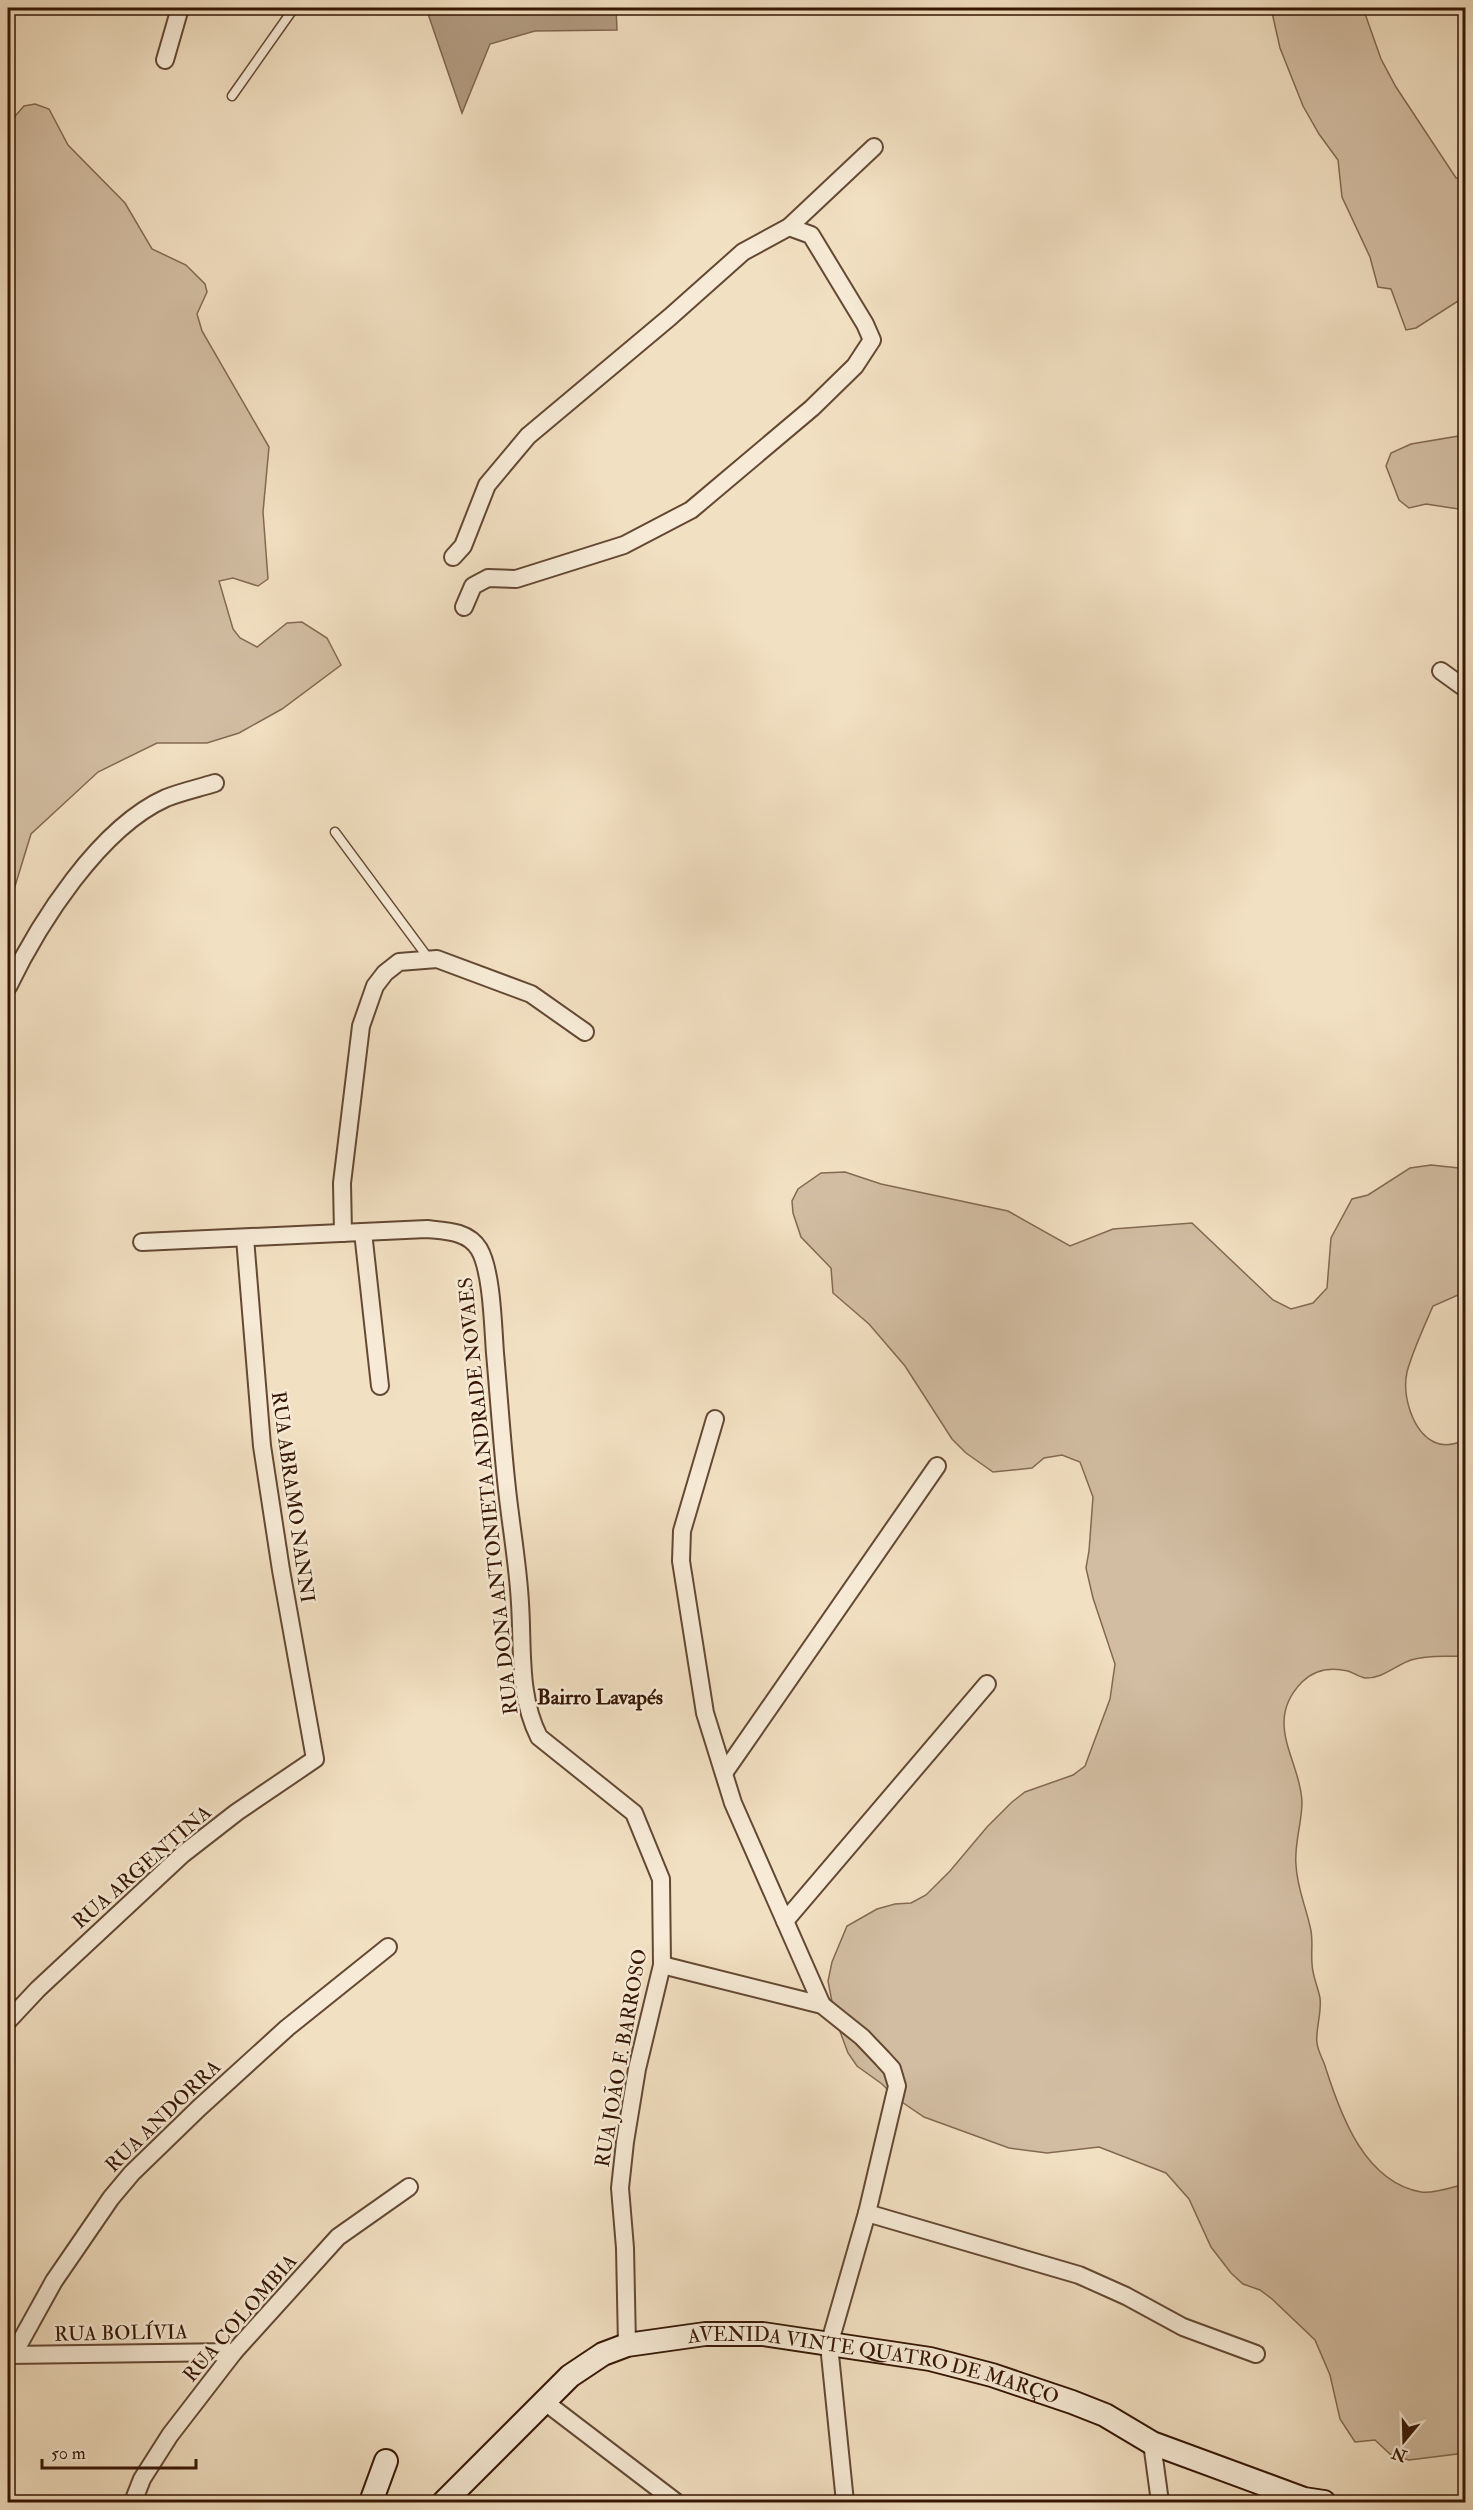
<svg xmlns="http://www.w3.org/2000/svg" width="1473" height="2510" font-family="'IM FELL Double Pica',serif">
<rect width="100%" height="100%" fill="#f2e0c2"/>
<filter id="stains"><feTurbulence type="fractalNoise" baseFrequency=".00333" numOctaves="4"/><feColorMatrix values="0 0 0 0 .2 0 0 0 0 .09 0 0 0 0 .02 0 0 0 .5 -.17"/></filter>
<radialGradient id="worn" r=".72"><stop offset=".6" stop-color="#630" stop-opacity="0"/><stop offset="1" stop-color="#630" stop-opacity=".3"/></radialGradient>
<g fill="#d2bda2" stroke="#846952" stroke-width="1.5">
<polygon points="1271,8 1363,8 1381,59 1396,87 1456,178 1465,177 1465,309 1458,301 1416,328 1406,330 1391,289 1378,287 1370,257 1342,197 1338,160 1319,134 1303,106 1280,48"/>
<polygon points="35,104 49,109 68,145 125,203 152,249 186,265 205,284 207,292 197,314 202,331 269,447 263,512 268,579 258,586 233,578 219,581 233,629 240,638 257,647 287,623 302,622 327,638 341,665 282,709 239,733 207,743 157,743 98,772 31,834 8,909 8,124 24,106"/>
<polygon points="1465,435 1465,510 1426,504 1409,508 1399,500 1386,466 1391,453 1411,444"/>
<path d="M1431,1165l28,3 6,5v119l-32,14c-9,21 -20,44 -26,66 -5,23 5,59 27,70 10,5 22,2 31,-2v216c-16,1 -37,-2 -54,4 -15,5 -29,19 -46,18 -6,-1 -11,-5 -17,-7 -17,-4 -33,-2 -46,11 -40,41 -1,79 0,120 0,21 -8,42 -6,63 1,24 11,44 15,66 2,11 0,22 1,32 0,12 6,24 8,35 2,14 -5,35 -3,45 1,9 7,18 9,26 15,47 39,113 95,123 12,2 32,-5 44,-8v269l-56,7 -19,-6 -15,-14 -20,2 -15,-23 -10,-44 -15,-35 -43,-41 -12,-9 -17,-6 -12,-11 -20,-26 -22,-48 -23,-26 -67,-26 -52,6 -38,-5 -85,-31 -28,-19 -14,-14 -25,-18 -9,-13 -13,-35 -7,-37 4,-19 15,-36 30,-17 18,-5 16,-1 15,-8 24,-24 37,-44 25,-25 13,-10 48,-17 12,-9 25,-67 5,-35 -22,-66 -7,-30 3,-17 4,-54 -13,-35 -18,-7 -18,3 -12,10 -39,4 -27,-19 -14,-14 -47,-73 -36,-42 -36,-31 -2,-25 -30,-31 -8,-24 -1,-12 6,-12 23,-16 24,-1 36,12 127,27 62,35 43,-17 79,-6 81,77 18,9 22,-6 14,-15 4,-50 21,-39 16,-4 42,-27z"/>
</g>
<polygon fill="#b29b81" stroke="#80654f" stroke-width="1.5" points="426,8 616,8 617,30 535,31 490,44 462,113"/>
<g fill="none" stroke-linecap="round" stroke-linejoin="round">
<g stroke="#644833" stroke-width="11">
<g id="service">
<polyline points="232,96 294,8"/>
<polyline points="335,832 429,959"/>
</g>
</g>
<g stroke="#644833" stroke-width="20">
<g id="minor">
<polyline points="165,60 180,8"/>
<polyline points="453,557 463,546 487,485 528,436 670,317 743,252 789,227 874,147"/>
<polyline points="464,607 473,586 488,578 516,579 624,545 691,510 812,408 855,366 872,340 865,324 811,235 789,227"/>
<polyline points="1441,671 1466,689"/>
<path d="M8,987c31,-64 91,-159 158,-189 15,-6 33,-10 49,-15"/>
<polyline points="363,1232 380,1386"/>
<polyline points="343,1233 342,1183 361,1026 375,986 385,973 399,962 437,959 531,994 585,1032"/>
<path d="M142,1242l285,-13c19,2 41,2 52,20 13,22 14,78 16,104 4,45 7,91 12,136 4,38 11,76 13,114 3,44 -2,93 19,134l95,76 27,66 1,86 -25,104 -12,73 -5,46 5,60 2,97"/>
<polyline points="715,1419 682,1531 681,1561 705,1713 733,1803 822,2005"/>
<polyline points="724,1773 937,1466"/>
<polyline points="785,1921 987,1684"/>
<polyline points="662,1965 822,2005 862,2037 882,2058 892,2069 897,2086 867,2213 829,2345 845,2502"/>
<polyline points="8,2021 38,1989 183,1854 237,1812 315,1759 281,1570 262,1446 245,1238"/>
<polyline points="867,2213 1079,2275 1126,2296 1183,2327 1256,2354"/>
<polyline points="8,2355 234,2352"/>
<polyline points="13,2355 54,2281 111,2198 132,2173 199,2108 287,2028 388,1947"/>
<polyline points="545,2402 676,2502"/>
<polyline points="1152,2443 1160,2502"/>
<polyline points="133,2502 142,2479 170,2435 234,2352 338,2237 409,2187"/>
</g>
</g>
<g stroke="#351503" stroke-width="26">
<g id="secondary">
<polyline points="371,2502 386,2461"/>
<path id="s1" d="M444,2502l126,-126 33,-22 24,-9 78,-11h58l167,25 62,16 80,27 33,13 47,28 152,56 20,3"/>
</g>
</g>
<use href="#service" stroke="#f7ebd7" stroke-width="8"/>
<use href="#minor" stroke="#f7ebd7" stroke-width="16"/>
<use href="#secondary" stroke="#f7ebd7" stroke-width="22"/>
</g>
<g text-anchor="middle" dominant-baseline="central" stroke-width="5" stroke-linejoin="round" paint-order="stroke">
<g font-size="20" fill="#351503" stroke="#f7ebd7">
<text transform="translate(488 1496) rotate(-96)">RUA DONA ANTONIETA ANDRADE NOVAES</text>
<text transform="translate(293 1497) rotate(82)">RUA ABRAMO NANNI</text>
<text transform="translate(142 1867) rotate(-41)">RUA ARGENTINA</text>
<text transform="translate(621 2058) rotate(-80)">RUA JOÃO F. BARROSO</text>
<text transform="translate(163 2116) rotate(-44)">RUA ANDORRA</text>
<text transform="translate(240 2318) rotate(-49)">RUA COLOMBIA</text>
<text transform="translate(121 2333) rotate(-1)">RUA BOLÍVIA</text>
<text stroke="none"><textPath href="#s1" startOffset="494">AVENIDA VINTE QUATRO DE MARÇO</textPath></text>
</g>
<g font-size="21" font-weight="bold" fill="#351503" stroke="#f7ebd7">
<text x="600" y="1697">Bairro Lavapés</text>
</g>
</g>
<rect width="1473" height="2510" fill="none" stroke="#f2e0c2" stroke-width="30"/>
<rect x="9" y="9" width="1455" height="2492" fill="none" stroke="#351503" stroke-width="3"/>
<rect x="15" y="15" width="1443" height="2480" fill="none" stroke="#351503" stroke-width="1.5"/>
<g transform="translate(1404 2441) rotate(199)" stroke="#f7ebd7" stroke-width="4.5" paint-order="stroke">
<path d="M0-4.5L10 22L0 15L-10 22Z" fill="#351503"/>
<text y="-9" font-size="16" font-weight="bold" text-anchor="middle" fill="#351503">N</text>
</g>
<path d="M42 2459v9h154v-9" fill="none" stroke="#351503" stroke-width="3"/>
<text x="51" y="2459" font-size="18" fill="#351503" stroke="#f7ebd7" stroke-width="4.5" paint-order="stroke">50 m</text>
<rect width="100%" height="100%" filter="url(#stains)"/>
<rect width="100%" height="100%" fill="url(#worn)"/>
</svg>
